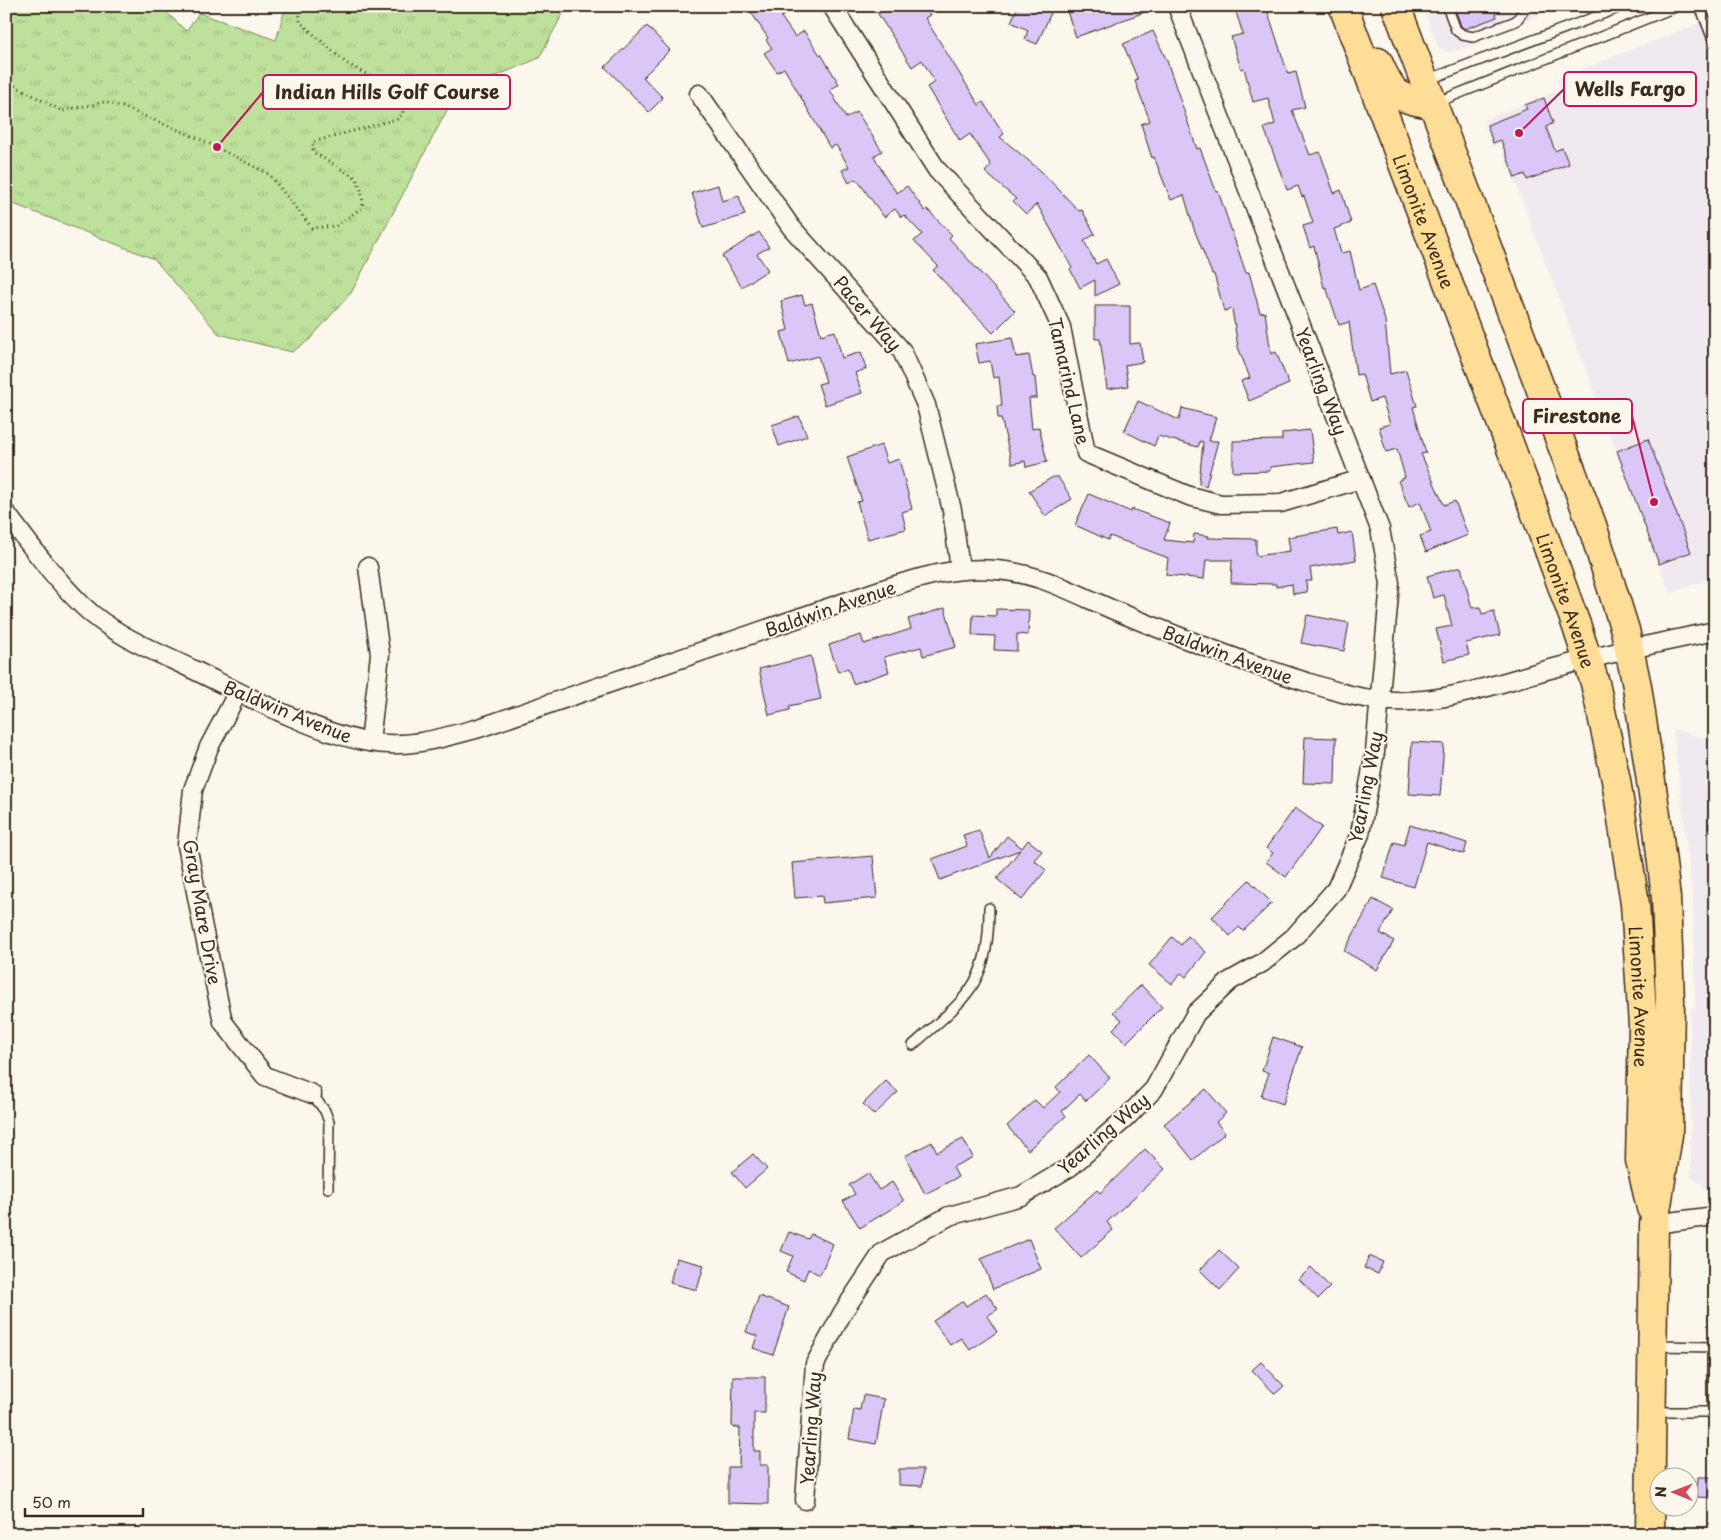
<svg xmlns="http://www.w3.org/2000/svg" width="1721" height="1540" font-family="'Playpen Sans',sans-serif">
<defs>
<pattern id="grass-tufts" width="24" height="20" patternUnits="userSpaceOnUse" patternTransform="scale(1.25)"><rect width="24" height="20" fill="#bde09a"/><path d="M3 7l-1-3M5 7V3M7 7l1-3M15 17l-1-3M17 17v-4M19 17l1-3" fill="none" stroke="#a3c084"/></pattern>
</defs>
<rect width="100%" height="100%" fill="#fbf7ec"/>
<filter id="ink" filterUnits="userSpaceOnUse"><feTurbulence type="fractalNoise" baseFrequency=".02" numOctaves="2"/><feDisplacementMap in="SourceGraphic" scale="10" xChannelSelector="R" yChannelSelector="G"/><feConvolveMatrix kernelMatrix="1 2 1 2 8 2 1 2 1" color-interpolation-filters="sRGB"/></filter>
<g filter="url(#ink)">
<g fill="#f1e9f0">
<polygon points="1422,6 1559,6 1466,48 1449,52 1438,47"/>
<polygon points="1715,17 1715,576 1670,594 1522,200 1500,144 1492,147 1483,120 1560,90 1557,79"/>
<polygon points="1673,729 1715,741 1715,1192 1712,1193 1691,1177 1690,1009 1695,1009 1693,898"/>
</g>
<polygon fill="url(#grass-tufts)" stroke="#7c855c" points="6,6 160,6 186,31 199,13 276,40 286,6 567,6 539,58 456,93 351,293 309,340 292,352 219,334 154,259 6,201"/>
<g fill="#dac7f8" stroke="#3b2a1e">
<polygon points="747,6 797,6 781,17 795,37 804,31 820,55 821,54 839,84 830,90 846,118 857,112 882,151 874,156 885,176 897,193 907,186 925,211 927,209 952,235 949,238 1015,311 993,333 933,270 938,266 914,241 922,234 904,215 901,217 895,209 884,217 858,181 855,179 849,183 842,170 849,167 836,145 830,148 784,68 777,72 764,53 772,48 766,40 768,38"/>
<polygon points="889,6 924,6 930,15 925,18 979,105 983,102 1004,134 1000,137 1041,171 1079,211 1082,210 1095,234 1084,241 1096,264 1106,259 1119,284 1095,296 1095,280 1080,288 1070,269 1072,268 1037,204 1026,214 1013,201 1016,199 985,172 991,165 970,134 960,141 927,87 935,82 922,60 912,67 878,14"/>
<polygon points="1018,6 1054,6 1037,44 1025,39 1028,30 1011,22"/>
<polygon points="1065,6 1156,6 1156,8 1076,37"/>
<polygon points="1234,6 1266,6 1288,74 1296,72 1305,107 1292,110 1310,155 1320,152 1334,193 1341,190 1351,223 1334,229 1341,253 1350,251 1359,290 1373,285 1385,320 1390,374 1406,370 1417,406 1413,407 1426,453 1421,454 1444,505 1455,501 1468,535 1426,552 1420,536 1431,532 1420,502 1409,507 1398,481 1405,477 1397,449 1386,452 1379,427 1390,424 1382,398 1370,402 1362,374 1356,375 1349,322 1339,325 1326,287 1324,288 1314,246 1310,248 1303,226 1313,223 1304,196 1302,197 1298,186 1287,190 1264,128 1275,124 1268,98 1253,102 1244,68 1241,69 1231,37 1243,34"/>
<polygon points="1454,6 1493,6 1497,17 1465,29 1461,26"/>
<polygon points="647,26 670,50 643,77 663,98 649,112 605,67"/>
<polygon points="1153,31 1167,61 1197,149 1200,148 1216,191 1218,191 1246,273 1249,272 1260,313 1265,312 1271,354 1276,352 1289,384 1249,401 1241,381 1250,378 1238,347 1232,309 1224,311 1214,274 1212,274 1194,229 1184,195 1171,200 1154,157 1152,158 1141,124 1150,121 1135,81 1138,80 1123,44"/>
<polygon points="1544,98 1553,123 1546,127 1555,151 1562,148 1569,164 1527,180 1525,174 1515,178 1501,140 1493,143 1487,125 1527,109 1525,105"/>
<polygon points="718,185 722,201 739,196 745,215 703,228 692,193"/>
<polygon points="759,232 769,247 757,254 768,270 742,287 722,256"/>
<polygon points="802,295 805,305 812,303 821,335 835,331 842,358 861,352 866,369 855,373 862,393 825,405 818,384 826,382 818,356 789,364 781,332 788,330 781,301"/>
<polygon points="1095,306 1130,306 1130,344 1140,343 1143,362 1125,365 1128,386 1107,389 1100,339 1095,339"/>
<polygon points="1012,338 1016,357 1029,355 1033,377 1035,377 1037,398 1029,398 1032,429 1039,427 1047,462 1026,467 1025,461 1012,464 1001,418 998,418 997,406 1002,406 999,377 993,378 990,361 979,363 975,344"/>
<polygon points="1138,401 1179,420 1182,408 1216,417 1209,441 1218,441 1206,486 1199,484 1203,442 1200,441 1198,447 1158,436 1154,446 1124,431"/>
<polygon points="799,416 807,436 779,446 772,425"/>
<polygon points="1310,430 1314,462 1270,467 1270,471 1233,472 1233,441 1282,440 1282,433"/>
<polygon points="1648,439 1691,552 1659,564 1617,451"/>
<polygon points="881,445 887,463 899,459 912,509 902,512 906,529 868,539 857,502 862,501 847,457"/>
<polygon points="1053,477 1058,477 1072,499 1045,516 1029,491"/>
<polygon points="1089,494 1131,512 1132,509 1170,523 1164,540 1193,543 1194,534 1209,536 1208,538 1256,539 1256,556 1290,551 1288,537 1337,529 1338,535 1352,532 1356,560 1310,568 1312,581 1306,581 1307,592 1293,594 1292,584 1276,587 1276,584 1231,583 1232,560 1206,560 1204,579 1166,575 1168,558 1110,536 1108,540 1075,525"/>
<polygon points="1461,567 1472,608 1480,607 1482,614 1494,611 1500,635 1466,643 1469,655 1444,661 1436,629 1452,626 1444,595 1433,598 1427,576"/>
<polygon points="945,608 956,647 923,656 921,647 884,657 889,672 853,684 848,668 838,672 829,645 861,635 864,644 911,629 908,619"/>
<polygon points="996,609 1029,610 1028,635 1017,634 1017,651 994,650 995,636 972,635 973,615 996,616"/>
<polygon points="1307,615 1349,623 1344,651 1301,643"/>
<polygon points="811,656 821,699 789,706 790,710 769,715 759,669"/>
<polygon points="1305,737 1336,738 1335,784 1303,783"/>
<polygon points="1412,742 1444,744 1440,796 1409,794"/>
<polygon points="1295,808 1322,827 1286,877 1266,862 1273,853 1266,848"/>
<polygon points="1410,825 1467,843 1464,854 1427,842 1414,887 1383,878 1394,842 1404,845"/>
<polygon points="979,830 990,858 1007,836 1022,848 1028,840 1042,851 1034,860 1046,870 1022,900 997,879 1020,850 940,880 932,859 967,846 963,835"/>
<polygon points="873,856 877,898 823,903 822,896 795,898 792,863"/>
<polygon points="1249,880 1272,903 1243,931 1239,927 1230,936 1212,917"/>
<polygon points="1373,899 1393,910 1380,933 1394,941 1377,970 1344,951"/>
<polygon points="1188,936 1206,952 1186,977 1181,973 1172,984 1149,965 1172,937 1181,945"/>
<polygon points="1141,985 1162,1007 1126,1043 1113,1029 1122,1020 1113,1012"/>
<polygon points="1273,1037 1302,1047 1283,1104 1261,1096 1269,1073 1262,1071"/>
<polygon points="1089,1055 1110,1078 1086,1101 1080,1094 1062,1111 1066,1116 1028,1150 1007,1126 1035,1100 1043,1108 1060,1092 1056,1087"/>
<polygon points="886,1081 898,1092 874,1115 863,1104"/>
<polygon points="1206,1089 1226,1113 1216,1122 1225,1133 1193,1160 1164,1124"/>
<polygon points="963,1139 973,1157 953,1167 958,1177 925,1194 905,1156 932,1142 937,1152"/>
<polygon points="1145,1149 1165,1169 1107,1222 1113,1230 1081,1258 1054,1228 1097,1190 1100,1193"/>
<polygon points="753,1154 767,1169 745,1188 732,1172"/>
<polygon points="868,1173 879,1190 892,1182 904,1201 860,1228 843,1201 855,1194 849,1185"/>
<polygon points="789,1232 808,1239 811,1234 833,1244 820,1275 808,1269 804,1280 786,1272 793,1256 781,1251"/>
<polygon points="1029,1239 1041,1269 993,1289 981,1259"/>
<polygon points="1219,1250 1239,1269 1220,1290 1200,1270"/>
<polygon points="1369,1256 1383,1262 1378,1274 1364,1268"/>
<polygon points="676,1258 704,1265 697,1290 670,1283"/>
<polygon points="1311,1267 1330,1287 1318,1299 1299,1279"/>
<polygon points="986,1293 998,1309 987,1316 997,1332 970,1350 961,1338 950,1345 933,1321 963,1301 966,1306"/>
<polygon points="759,1296 789,1307 773,1355 753,1348 757,1336 746,1332"/>
<polygon points="1261,1362 1284,1386 1275,1394 1252,1370"/>
<polygon points="733,1377 765,1377 765,1413 754,1413 754,1451 760,1451 760,1465 768,1465 768,1504 728,1503 728,1467 739,1467 740,1428 732,1427"/>
<polygon points="863,1395 884,1399 876,1444 849,1439 854,1409 860,1410"/>
<polygon points="899,1469 923,1469 922,1486 899,1485"/>
<polygon points="1698,1477 1715,1477 1715,1498 1697,1497"/>
</g>
<g fill="none" stroke-linecap="round" stroke-linejoin="round">
<g stroke="#3b2a1e" stroke-width="12">
<g id="lane">
<polyline points="1447,6 1456,30 1463,35 1473,37 1516,21 1524,10 1523,6"/>
<polyline points="1700,6 1715,45"/>
<polyline points="1427,80 1624,6"/>
<polyline points="1435,103 1678,6"/>
<polyline points="1714,827 1715,828"/>
<path d="M913,1045c54,-48 76,-60 76,-137"/>
<polyline points="312,1094 325,1111 329,1122 328,1188"/>
<polyline points="1655,1346 1715,1347"/>
<polyline points="1654,1412 1715,1412"/>
<polyline points="1712,1412 1712,1347"/>
</g>
</g>
<g stroke="#3b2a1e" stroke-width="21">
<g id="street">
<polyline points="832,6 937,170 1038,277 1061,327 1086,453 1189,496 1221,504 1281,503 1361,479"/>
<polyline points="699,94 791,227 902,351 926,405 952,510 960,569"/>
<path d="M6,513c24,32 48,65 77,93 30,29 74,46 111,64 51,25 119,62 174,72 39,7 74,-4 111,-14l404,-139c38,-12 74,-23 114,-19 43,3 81,25 119,41 58,24 115,47 175,66 29,9 58,20 88,23 64,7 122,-19 183,-34 50,-14 102,-24 153,-35"/>
<polyline points="368,567 380,654 370,742"/>
<polyline points="238,692 209,747 193,790 187,845 203,928 223,1022 265,1076 312,1094"/>
<polyline points="1654,1224 1715,1216"/>
<polyline points="805,1500 815,1364 843,1312 882,1253 949,1216 1021,1196 1070,1167 1127,1117 1154,1089 1196,1013 1230,981 1262,963 1294,937 1336,889 1360,834 1375,752 1390,583 1380,529 1177,6"/>
</g>
</g>
<g stroke="#3b2a1e" stroke-width="31">
<g id="primary">
<path id="s1" d="M1343,6l191,503 43,118 18,56 21,97 19,124 8,122 -3,134 11,48"/>
<polyline points="1396,6 1592,525 1625,630 1637,686 1658,829 1666,898 1670,1001 1668,1135 1654,1224 1650,1534"/>
<path d="M1378,62c15,34 18,36 55,42"/>
</g>
</g>
<polyline stroke="#3b2a1e" stroke-width="3" stroke-dasharray="1 4" stroke-linecap="butt" points="6,81 62,111 104,102 123,107 202,140 269,174 312,228 336,226 363,207 362,192 356,178 313,152 313,142 397,119 403,114 402,94 346,63 300,22 299,6"/>
<use href="#lane" stroke="#fbf7ec" stroke-width="9"/>
<use href="#street" stroke="#fbf7ec" stroke-width="18"/>
<use href="#primary" stroke="#fedd96" stroke-width="28"/>
</g>
</g>
<g text-anchor="middle" dominant-baseline="central" stroke-width="4" stroke-linejoin="round" paint-order="stroke">
<g font-size="18" fill="#3b2a1e" stroke="#fbf7ec">
<text stroke="none"><textPath href="#s1" startOffset="230">Limonite Avenue</textPath></text>
<text transform="translate(868 313) rotate(49)">Pacer Way</text>
<text transform="translate(1070 381) rotate(77)">Tamarind Lane</text>
<text transform="translate(1322 381) rotate(69)">Yearling Way</text>
<text stroke="none"><textPath href="#s1" startOffset="635">Limonite Avenue</textPath></text>
<text transform="translate(830 608) rotate(-19)">Baldwin Avenue</text>
<text transform="translate(1228 654) rotate(20)">Baldwin Avenue</text>
<text transform="translate(288 711) rotate(22)">Baldwin Avenue</text>
<text transform="translate(1365 787) rotate(-79)">Yearling Way</text>
<text transform="translate(203 912) rotate(80)">Gray Mare Drive</text>
<text stroke="none"><textPath href="#s1" startOffset="1040">Limonite Avenue</textPath></text>
<text transform="translate(1103 1133) rotate(-41)">Yearling Way</text>
<text transform="translate(810 1428) rotate(-86)">Yearling Way</text>
</g>
</g>
<path fill="none" stroke="#c2185b" stroke-width="2" d="M1519 133L1564 89M217 147L263 92M1654 502L1632 416"/>
<g fill="#c2185b" stroke="#fbf7ec" stroke-width="2">
<circle cx="1519" cy="133" r="5"/>
<circle cx="217" cy="147" r="5"/>
<circle cx="1654" cy="502" r="5"/>
</g>
<g fill="#fbf7ec" stroke="#c2185b" stroke-width="2">
<rect x="1564" y="72" width="132" height="34" rx="5"/>
<rect x="263" y="75" width="247" height="34" rx="5"/>
<rect x="1523" y="399" width="109" height="34" rx="5"/>
</g>
<g font-size="19" text-anchor="middle" font-weight="bold" fill="#3b2a1e">
<text x="1630" y="96">Wells Fargo</text>
<text x="387" y="99">Indian Hills Golf Course</text>
<text x="1577" y="423">Firestone</text>
</g>
<rect width="1721" height="1540" fill="none" stroke="#fbf7ec" stroke-width="25"/>
<rect x="12" y="12" width="1696" height="1515" fill="none" stroke="#3b2a1e" stroke-width="2" filter="url(#ink)"/>
<g transform="translate(1674 1492) rotate(271)"><circle r="24" fill="#fbf7ec" stroke="#aea59a"/>
<path d="M0-4L9 19L0 12L-9 19Z" fill="#d1495b"/>
<text y="-8" font-size="14" font-weight="bold" text-anchor="middle" fill="#3b2a1e">N</text>
</g>
<path d="M25 1508v8h118v-8" fill="none" stroke="#3b2a1e" stroke-width="2.5"/>
<text x="32" y="1508" font-size="15" fill="#3b2a1e" stroke="#fbf7ec" stroke-width="4" paint-order="stroke">50 m</text>
</svg>
